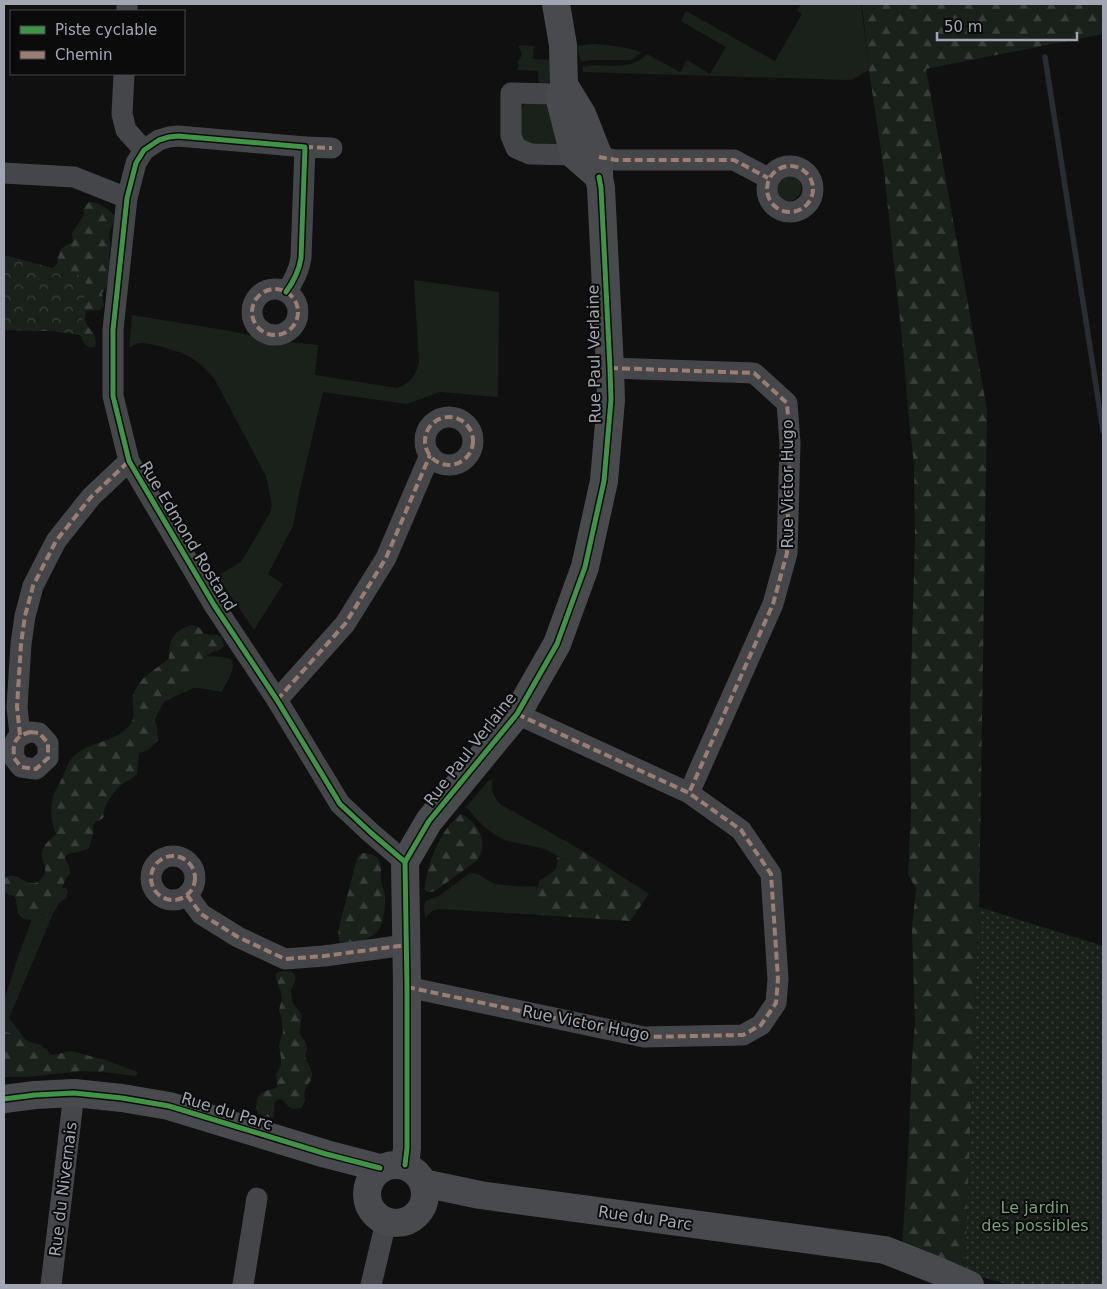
<svg xmlns="http://www.w3.org/2000/svg" width="1107" height="1289" font-family="'DejaVu Sans',sans-serif">
<defs>
<pattern id="forest-firs" width="22" height="20" patternUnits="userSpaceOnUse" patternTransform="scale(1.25)"><rect width="22" height="20" fill="#1a211b"/><path d="M5 1l3.5 6h-7zM16 11l3.5 6h-7z" fill="#383e3a"/></pattern>
<pattern id="park-crowns" width="20" height="18" patternUnits="userSpaceOnUse" patternTransform="scale(1.25)"><rect width="20" height="18" fill="#1a211b"/><path d="M2 6a3 3 0 1 1 6 0M12 15a3 3 0 1 1 6 0" fill="none" stroke="#383e3a"/></pattern>
<pattern id="garden-dots" width="8" height="8" patternUnits="userSpaceOnUse" patternTransform="scale(1.25)"><rect width="8" height="8" fill="#1a211b"/><path d="M2 2h.1M6 6h.1" fill="none" stroke="#383e3a" stroke-width="1.8" stroke-linecap="round"/></pattern>
</defs>
<rect width="100%" height="100%" fill="#101011"/>
<g fill="#1a211b">
<path d="M801,4h60l8,66 -18,10 -268,-8 -1,-5c24,-6 45,7 65,-13l33,18 7,-12 23,14 16,-27 -45,-26 5,-10 89,50 27,-47 -5,-4z"/>
<path d="M593,44c17,1 32,3 48,8l-5,5 -6,3h-41l-8,2 -4,-16z"/>
<path d="M519,45l15,1 -1,13 25,1 -7,22 -12,3 -1,-14 -21,-1 2,-4 -2,-4c5,-5 6,-9 2,-14z"/>
<polygon points="527,103 552,103 566,144 532,145 521,140 521,110 523,105"/>
<circle cx="788" cy="188" r="13"/>
<path d="M414,280l85,12 -1,105 -58,-5 -33,12 -84,-12 -23,97 -7,37 -25,48 15,10 -29,46 -37,-54 24,-14 29,-49 2,-8 -6,-29 -51,-96c-7,-9 -14,-16 -23,-22 -9,-6 -42,-16 -53,-15 -4,1 -7,3 -10,5l3,-33 98,16 48,10 40,4 -3,30 82,13c13,-4 19,-13 22,-25z"/>
<path d="M206,656c7,1 18,0 24,3 9,5 -5,26 -8,33l-23,-4h-5l-18,8 5,-5 7,-14 7,-4z"/>
<path d="M493,779c-3,10 0,17 7,25l81,46c-18,18 -19,6 -37,-1 -13,-4 -26,-5 -39,-9 -16,-6 -28,-21 -39,-33l22,-26z"/>
<path d="M470,873c10,-1 16,8 26,11 11,2 30,3 41,2 -2,11 -6,19 3,29l-100,-6c-8,1 -11,4 -15,10l-1,-14 2,-4 13,-5z"/>
<polygon points="47,914 53,914 9,1018 25,1039 14,1033 4,1032 4,1000 19,954 32,919 38,916"/>
<polygon points="105,1060 111,1062 138,1072 136,1076 101,1072 103,1071 106,1064"/>
</g>
<g fill="url(#forest-firs)">
<polygon points="862,4 1103,4 1103,34 926,69 987,410 979,907 965,1272 902,1250 909,1136 912,1059 915,1024 912,929 916,888 908,875 911,811 910,710 915,539 914,465 908,410 903,348 884,171 869,70"/>
<path d="M89,202c10,0 19,7 26,14 -1,6 -5,13 -6,20 0,4 2,8 1,12 -1,7 -2,9 2,15l-5,23 -5,7 2,13 -4,4 -14,1c-5,20 14,18 9,36 -9,1 -12,-4 -15,-12l-26,-4 -50,-1 44,-58 9,-8c2,-15 3,-16 16,-22l-1,-9 12,-18 -1,-6z"/>
<path d="M192,625c7,2 9,3 12,9 6,1 11,0 17,2l3,10 -4,4 -7,2 -7,4 -11,17 -7,4 -7,14 -5,5 -12,6 -10,18 3,6 1,14 -10,10 -9,3 -2,21c-4,5 -11,7 -16,11 -7,6 -19,23 -17,31l-2,3 -7,3 -2,4v8l-4,14c-9,5 -16,4 -23,7l-1,3 4,8 1,8 -4,4 -4,10h4l2,3 -2,7 -7,5 -6,11 -15,2 -8,4 -6,-1 -6,-6 -2,-13 -2,-4 -6,-2 -3,-2 -1,-11 2,-4c3,-1 4,-2 8,-1 9,1 15,12 25,5 1,-1 5,-5 5,-6 5,-10 -8,-18 1,-30 3,-4 7,-7 11,-11 -5,-11 -6,-26 -3,-38 3,-7 7,-13 10,-20 4,-9 6,-17 14,-23 17,-12 39,-11 53,-28 7,-9 1,-18 3,-29 5,-19 23,-26 36,-38 0,-19 4,-27 23,-33z"/>
<path d="M461,814c18,8 30,32 14,48l-40,29c-4,1 -6,2 -10,0 0,-24 16,-63 36,-77z"/>
<path d="M581,850l68,44 -19,27 -90,-6c-11,-12 -4,-22 0,-35 11,-8 19,-7 17,-23 10,6 17,0 24,-7z"/>
<path d="M363,853c7,0 13,2 16,8 4,7 1,13 2,19 1,6 3,10 4,15 1,8 -2,32 -8,37 -10,10 -24,10 -37,11l-2,-9 2,-11 17,-64 2,-4z"/>
<path d="M282,971c3,0 9,0 11,2 6,6 -1,13 -2,18 0,4 1,9 2,12 2,5 7,7 8,12 1,6 -2,15 -1,19 2,5 7,8 7,14 0,4 -3,7 -1,11 2,6 7,11 6,18 -1,5 -6,8 -7,13 -3,8 4,7 -4,18l-8,1 -4,-2 -7,-8h-4l-4,4c0,5 1,10 -1,15l-10,-2 -5,-2c-3,-9 -2,-19 7,-23 5,-2 8,-1 12,-4l-1,-13 5,-9v-7l-2,-12 4,-14 -1,-12 -3,-10 3,-11 -1,-7 -5,-13v-4l2,-3z"/>
<path d="M4,1032l10,1 16,9 11,3c2,3 4,4 6,5 1,1 2,3 3,4 6,3 14,-3 21,-3l34,9 1,4 -3,7 -2,1 -19,-1 -55,6h-23z"/>
</g>
<polygon fill="url(#park-crowns)" points="4,255 86,277 81,335 54,331 4,330"/>
<polygon fill="url(#garden-dots)" points="979,907 1103,946 1103,1285 1010,1285 965,1272"/>
<g fill="none" stroke-linecap="round" stroke-linejoin="round">
<polyline stroke="#272d33" stroke-width="5.5" points="1045,57 1103,431"/>
<g stroke="#454649" stroke-width="21">
<polyline points="127,11 127,4"/>
<polyline points="124,74 122,114 126,130 144,150"/>
<polyline points="558,94 511,93 511,136 516,148 530,154 574,155"/>
<polyline points="305,147 332,148"/>
<polyline points="599,157 616,160 734,160 768,178"/>
<circle cx="790" cy="189" r="23"/>
<polyline points="4,173 74,177 127,198"/>
<circle cx="275" cy="312" r="23"/>
<path d="M286,292c8,-11 13,-21 15,-34l4,-111 -127,-11 -9,1 -10,3 -15,10 -8,13 -9,35 -14,132v66l16,65 85,144 63,95 63,104 30,28 35,30"/>
<polyline points="610,368 754,373 787,403 790,443 787,553 773,604 689,793"/>
<circle cx="449" cy="441" r="24"/>
<polyline points="277,700 345,624 386,558 430,455"/>
<path d="M30,732l9,1 9,10v15l-12,11 -15,-2 -7,-9c-1,-16 0,-21 16,-26z"/>
<polyline points="20,735 17,707 21,644 25,616 33,586 56,541 91,497 129,461"/>
<circle cx="173" cy="878" r="22"/>
<polyline points="187,895 201,914 238,937 285,959 324,956 406,945"/>
<polyline points="407,987 644,1037 743,1035 761,1025 776,1003 778,979 771,874 741,830 689,793 517,714"/>
<polyline points="51,1285 74,1093"/>
<polyline points="243,1285 257,1198"/>
<polyline points="371,1285 386,1222"/>
</g>
<g stroke="#494a4d" stroke-width="28">
<polyline points="556,4 563,45 564,85"/>
<polyline points="559,96 574,155 599,177"/>
<polyline points="4,1099 35,1095 74,1093 122,1098 169,1106 326,1154 380,1168"/>
<circle cx="396" cy="1194" r="29"/>
<polyline points="405,1165 407,1148 407,987 405,862 429,821 517,714 557,644 585,567 604,481 611,400 610,368 601,188 599,177 599,157 582,114 564,85"/>
<polyline points="423,1183 480,1195 885,1250 936,1270 970,1285"/>
</g>
<g stroke="#9b7d72" stroke-width="4" stroke-dasharray="8 4" stroke-linecap="butt">
<polyline points="305,147 332,148"/>
<polyline points="599,157 616,160 734,160 768,178"/>
<circle cx="790" cy="189" r="23"/>
<circle cx="275" cy="312" r="23"/>
<polyline points="610,368 754,373 787,403 790,443 787,553 773,604 689,793"/>
<circle cx="449" cy="441" r="24"/>
<polyline points="277,700 345,624 386,558 430,455"/>
<path d="M30,732l9,1 9,10v15l-12,11 -15,-2 -7,-9c-1,-16 0,-21 16,-26z"/>
<polyline points="20,735 17,707 21,644 25,616 33,586 56,541 91,497 129,461"/>
<circle cx="173" cy="878" r="22"/>
<polyline points="187,895 201,914 238,937 285,959 324,956 406,945"/>
<polyline points="407,987 644,1037 743,1035 761,1025 776,1003 778,979 771,874 741,830 689,793 517,714"/>
</g>
<g stroke="#0b0b0c" stroke-width="8">
<g id="cycleway">
<path d="M286,292c8,-11 13,-21 15,-34l4,-111 -127,-11 -9,1 -10,3 -15,10 -8,13 -9,35 -14,132v66l16,65 85,144 63,95 63,104 30,28 35,30"/>
<polyline points="4,1099 35,1095 74,1093 122,1098 169,1106 326,1154 380,1168"/>
<polyline points="405,1165 407,1148 407,987 405,862 429,821 517,714 557,644 585,567 604,481 611,400 610,368 601,188 599,177"/>
</g>
</g>
<use href="#cycleway" stroke="#419447" stroke-width="5"/>
</g>
<g text-anchor="middle" dominant-baseline="central" stroke-width="4" stroke-linejoin="round" paint-order="stroke">
<g font-size="16" fill="#a1a6b2" stroke="#0b0b0c">
<text transform="translate(594 354) rotate(-91)">Rue Paul Verlaine</text>
<text transform="translate(787 484) rotate(-90)">Rue Victor Hugo</text>
<text transform="translate(188 536) rotate(59)">Rue Edmond Rostand</text>
<text transform="translate(470 749) rotate(-52)">Rue Paul Verlaine</text>
<text transform="translate(586 1023) rotate(11)">Rue Victor Hugo</text>
<text transform="translate(227 1111) rotate(17)">Rue du Parc</text>
<text transform="translate(63 1189) rotate(-83)">Rue du Nivernais</text>
<text transform="translate(645 1218) rotate(8)">Rue du Parc</text>
</g>
<g font-size="16" fill="#789d7a" stroke="#0b0b0c">
<text x="1035" y="1207">Le jardin<tspan x="1035" dy="18">des possibles</tspan></text>
</g>
</g>
<rect width="1107" height="1289" fill="none" stroke="#a1a6b2" stroke-width="10"/>
<rect x="10" y="10" width="175" height="65" fill="#0b0b0c" stroke="#47494e"/>
<rect x="20" y="26" width="25" height="8" fill="#419447" stroke="#47494e"/>
<text x="55" y="35" font-size="15" fill="#a1a6b2">Piste cyclable</text>
<rect x="20" y="51" width="25" height="8" fill="#9b7d72" stroke="#47494e"/>
<text x="55" y="60" font-size="15" fill="#a1a6b2">Chemin</text>
<path d="M937 32v8h140v-8" fill="none" stroke="#a1a6b2" stroke-width="2.5"/>
<text x="944" y="32" font-size="15" fill="#a1a6b2" stroke="#0b0b0c" stroke-width="4" paint-order="stroke">50 m</text>
</svg>
